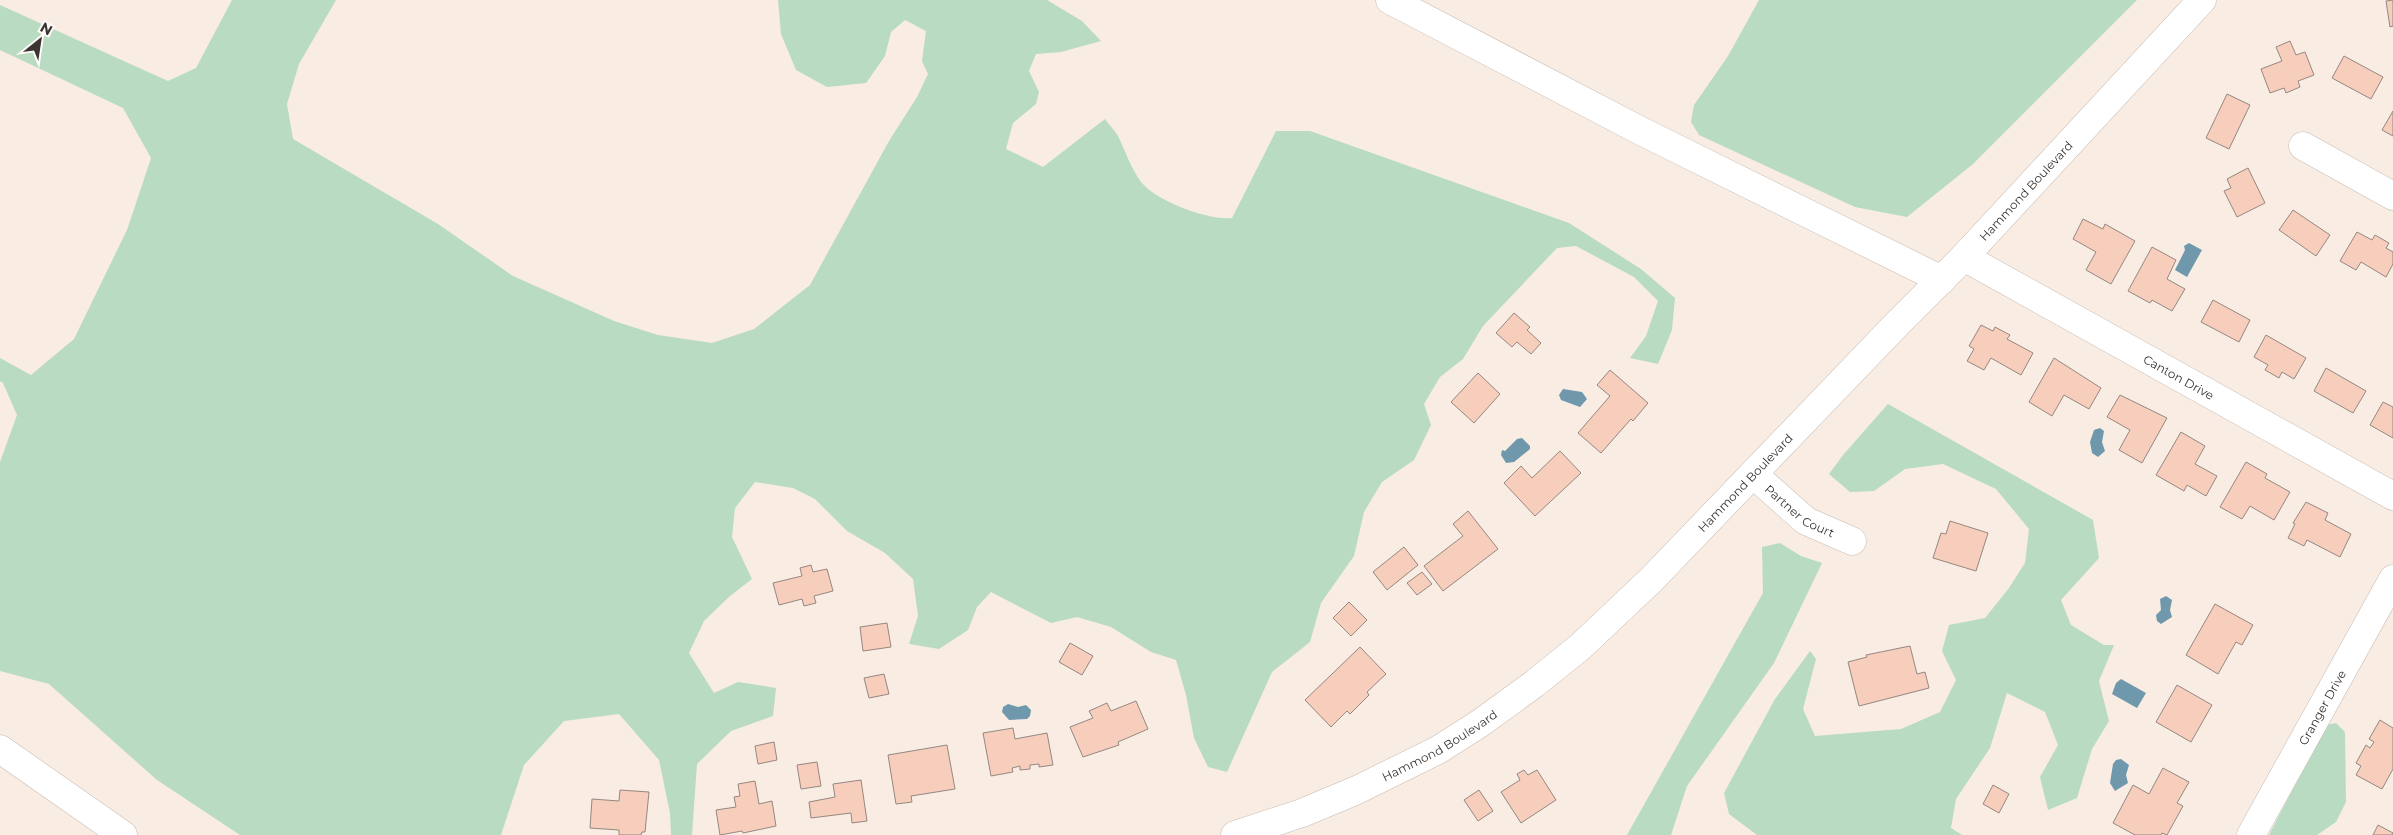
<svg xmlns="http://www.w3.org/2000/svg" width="2393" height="835" font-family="Montserrat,sans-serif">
<rect width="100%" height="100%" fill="#f9ece3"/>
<g fill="#b8dbc2">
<path d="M232,0h104l-37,64 -12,40 6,35 145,85 75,52 101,45 44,14 54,8 42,-14 56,-44 79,-144 28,-44 11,-23 -6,-13 4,-30 -21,-11 -14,12 -6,24 -19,27 -39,4 -31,-17 -15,-36 -3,-34h269l35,21 19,20 -40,11 -25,2 -7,17 10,21 -3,12 -23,19 -7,26 37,18 62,-48c4,6 11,12 14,19 7,15 12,30 22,44 15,19 68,39 91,36l44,-87h34l259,92 72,46 34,29 -3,32 -14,34 -28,-6 16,-22 12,-35 -24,-24 -58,-31 -19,2 -74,78 -20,33 -23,18 -16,27 7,21 -17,35 -32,22 -18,30 -10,44 -33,47 -11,39 -38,30 -45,100 -19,-5 -14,-29 -8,-43 -10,-35 -25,-8 -40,-25 -34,-10 -26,6 -60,-31 -14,15 -9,23 -29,19 -30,-5 9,-28 -5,-37 -28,-26 -38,-22 -32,-32 -22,-11 -38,-6 -20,26 -3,29 20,42 -22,17 -26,25 -15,32 25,40 24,-11 38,6 -3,28 -42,15 -34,33 -5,71h-21l-1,-22 -11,-53 -40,-46 -55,7 -40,44 -23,70h-261l-83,-55 -108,-96 -49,-13v-209l17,-47 -14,-32 -3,-2v-23l31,17 43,-36 53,-109 24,-72 -28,-50 -123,-58v-45l168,76 28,-13z"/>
<polygon points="1759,0 2137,0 1973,164 1907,217 1855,207 1699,135 1691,122 1694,105 1728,56"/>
<polygon points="1888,404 2093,520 2099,558 2061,600 2071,625 2104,645 2114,645 2099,681 2109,721 2092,749 2077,798 2048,810 2040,777 2058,745 2045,712 2007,693 1990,748 1956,799 1951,828 1962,835 1757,835 1729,814 1724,793 1775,699 1810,651 1816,659 1803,709 1815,736 1901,729 1940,712 1956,680 1942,651 1949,625 1985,618 2009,588 2025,563 2029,529 1996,489 1943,464 1905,469 1874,491 1850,492 1829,474 1843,455"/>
<polygon points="1780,543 1801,556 1822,563 1774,663 1687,786 1671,835 1627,835 1763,593 1762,547"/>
<polygon points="2336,723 2345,732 2346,802 2336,822 2317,835 2269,835 2326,725"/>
</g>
<g fill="#7098ad">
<polygon points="2189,243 2202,250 2187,277 2175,270 2185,250 2184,246"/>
<polygon points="1563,389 1582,392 1587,399 1580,407 1561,400 1559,395"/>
<polygon points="2100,428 2104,431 2102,442 2105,451 2098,457 2092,453 2090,442 2094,430"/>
<polygon points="1522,438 1530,446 1530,449 1514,462 1506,463 1501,455 1502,450 1505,451 1517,439"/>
<polygon points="2166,596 2172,600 2170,610 2172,617 2161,624 2157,621 2156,615 2161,610 2160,599"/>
<polygon points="2121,679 2146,693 2137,708 2112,694 2116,683"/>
<polygon points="1008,704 1018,707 1026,705 1031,710 1030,716 1027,719 1009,720 1002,712 1003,707"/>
<polygon points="2121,759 2129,765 2126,775 2128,783 2115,791 2110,783 2113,764 2116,760"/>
</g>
<g fill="#f7cebb" stroke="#958782">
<polygon points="2393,0 2393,26 2390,27 2386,1"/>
<polygon points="2290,41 2296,55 2305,52 2314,75 2298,81 2300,87 2286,93 2284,88 2270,93 2261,69 2282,61 2276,47"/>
<polygon points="2344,56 2383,77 2371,99 2332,78"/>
<polygon points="2227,94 2250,105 2229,149 2206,138"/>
<polygon points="2393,111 2393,136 2382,130"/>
<polygon points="2248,168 2265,203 2237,217 2224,191 2231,188 2227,179"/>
<polygon points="2293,210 2330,235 2316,256 2279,230"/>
<polygon points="2083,219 2103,229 2105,224 2135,241 2111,284 2086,270 2096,252 2073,239"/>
<polygon points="2357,232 2372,240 2375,235 2389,243 2386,248 2393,252 2393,264 2386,277 2361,262 2356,270 2340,261"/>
<polygon points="2152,247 2176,260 2167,279 2185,289 2172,311 2152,300 2150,303 2128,291"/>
<polygon points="2213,300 2250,320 2239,342 2201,322"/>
<polygon points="1514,313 1530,327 1527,330 1541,343 1531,354 1517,342 1512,347 1496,333"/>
<polygon points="1981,325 1993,331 1995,327 2010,335 2007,339 2033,353 2021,375 1991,358 1984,370 1967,361 1974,349 1969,346"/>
<polygon points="2266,335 2306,358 2294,379 2282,372 2279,378 2265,370 2268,365 2254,357"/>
<polygon points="2054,358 2101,388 2089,409 2064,395 2052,416 2029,402"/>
<polygon points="2326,368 2366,391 2353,413 2314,391"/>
<polygon points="1610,370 1648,403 1633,421 1631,419 1601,453 1578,433 1610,396 1597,385"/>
<polygon points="1478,373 1500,394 1474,423 1451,402"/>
<polygon points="2120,395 2167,418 2142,463 2119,450 2130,430 2107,417"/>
<polygon points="2383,402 2393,407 2393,438 2370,425"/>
<polygon points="2181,432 2205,446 2195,464 2217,476 2206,496 2187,485 2184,491 2156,475"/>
<polygon points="1560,451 1581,473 1535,516 1504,483 1521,466 1532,478"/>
<polygon points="2246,462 2267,474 2265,478 2290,492 2274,520 2250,506 2242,519 2220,507"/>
<polygon points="2306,502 2328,513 2325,520 2351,534 2340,557 2307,540 2304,546 2288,538 2295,524 2293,523"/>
<polygon points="1468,511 1498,549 1443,591 1424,566 1463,536 1453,524"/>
<polygon points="1950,521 1988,533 1976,571 1933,558 1941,533 1946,534"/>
<polygon points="1404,547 1418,565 1387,590 1373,572"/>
<polygon points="811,565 813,572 827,569 833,591 814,596 816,603 804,606 802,599 779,605 773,583 802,576 800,568"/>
<polygon points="1422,572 1432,584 1417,595 1407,583"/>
<polygon points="1349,602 1367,620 1351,636 1333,618"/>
<polygon points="2215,604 2253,625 2242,645 2236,642 2218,674 2186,655"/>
<polygon points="887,623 891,647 863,651 860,627"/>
<polygon points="1070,643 1093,656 1082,675 1059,662"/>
<polygon points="1910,646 1917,674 1925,672 1929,688 1859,706 1848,662 1867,657 1866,655"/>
<polygon points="1360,647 1386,674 1367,692 1369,695 1350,714 1347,711 1331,727 1305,700"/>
<polygon points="884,674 889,694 869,698 864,678"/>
<polygon points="2177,685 2212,705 2191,742 2156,722"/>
<polygon points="1136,701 1148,729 1118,742 1119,745 1083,757 1070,727 1093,718 1089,711 1107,703 1111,711"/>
<polygon points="2380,720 2393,728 2393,769 2382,789 2356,775 2361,766 2356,763 2366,745 2370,748 2374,742 2369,739"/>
<polygon points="1013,728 1015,739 1047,733 1053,765 1039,767 1039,764 1030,765 1030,769 1020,770 1020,766 1012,768 1013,772 991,776 983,733"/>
<polygon points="774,742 777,760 758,764 755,746"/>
<polygon points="947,745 955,789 911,796 912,802 896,804 888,755"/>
<polygon points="817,762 821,786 801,789 797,765"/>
<polygon points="2163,768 2189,782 2177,803 2183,806 2167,835 2162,833 2161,835 2135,835 2113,823 2133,785 2149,794"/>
<polygon points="1524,770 1528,775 1537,770 1556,800 1521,823 1501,792 1520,780 1517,774"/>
<polygon points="861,780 867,821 852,823 851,813 811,818 809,802 835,797 833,784"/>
<polygon points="755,781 759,804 772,801 776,826 743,833 742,831 720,835 716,810 736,807 734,797 740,796 738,784"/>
<polygon points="1993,785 2009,794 1999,813 1983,804"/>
<polygon points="620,790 649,792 645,832 642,832 641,835 619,835 619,830 590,828 592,799 619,801"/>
<polygon points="1479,790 1493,811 1478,821 1464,800"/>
<polygon points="2378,825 2393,833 2392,835 2373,835"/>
</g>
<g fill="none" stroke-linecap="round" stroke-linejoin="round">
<g stroke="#c7bbb2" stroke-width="29">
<g id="minor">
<polyline points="1390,0 1641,131 1942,280"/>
<polyline points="2303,146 2393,196"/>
<path id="s1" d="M1964,257l429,239"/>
<path id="s2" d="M1753,474l53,47 46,20"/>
<polyline points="0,749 123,835"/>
<path id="s3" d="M1235,835l67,-22 55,-23 81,-40 41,-26 55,-40 46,-37 71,-67 246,-256 67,-67 238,-257"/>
<path id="s4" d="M2251,835l142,-256"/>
</g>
</g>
<use href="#minor" stroke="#fff" stroke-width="28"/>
</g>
<g text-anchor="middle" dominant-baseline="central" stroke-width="5" stroke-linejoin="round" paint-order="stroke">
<g font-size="12" fill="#3a3532" stroke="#fefbf9">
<text stroke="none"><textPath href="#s3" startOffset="1034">Hammond Boulevard</textPath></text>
<text stroke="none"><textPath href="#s1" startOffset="246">Canton Drive</textPath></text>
<text stroke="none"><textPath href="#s3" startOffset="629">Hammond Boulevard</textPath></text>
<text stroke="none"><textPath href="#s2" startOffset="60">Partner Court</textPath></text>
<text stroke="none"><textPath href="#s4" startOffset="146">Granger Drive</textPath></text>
<text stroke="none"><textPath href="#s3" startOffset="224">Hammond Boulevard</textPath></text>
</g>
</g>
<g transform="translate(40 40) rotate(30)" stroke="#fefbf9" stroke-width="4" paint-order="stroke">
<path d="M0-4L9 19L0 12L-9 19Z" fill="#3a3532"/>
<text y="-8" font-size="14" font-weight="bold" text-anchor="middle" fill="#3a3532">N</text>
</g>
</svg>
